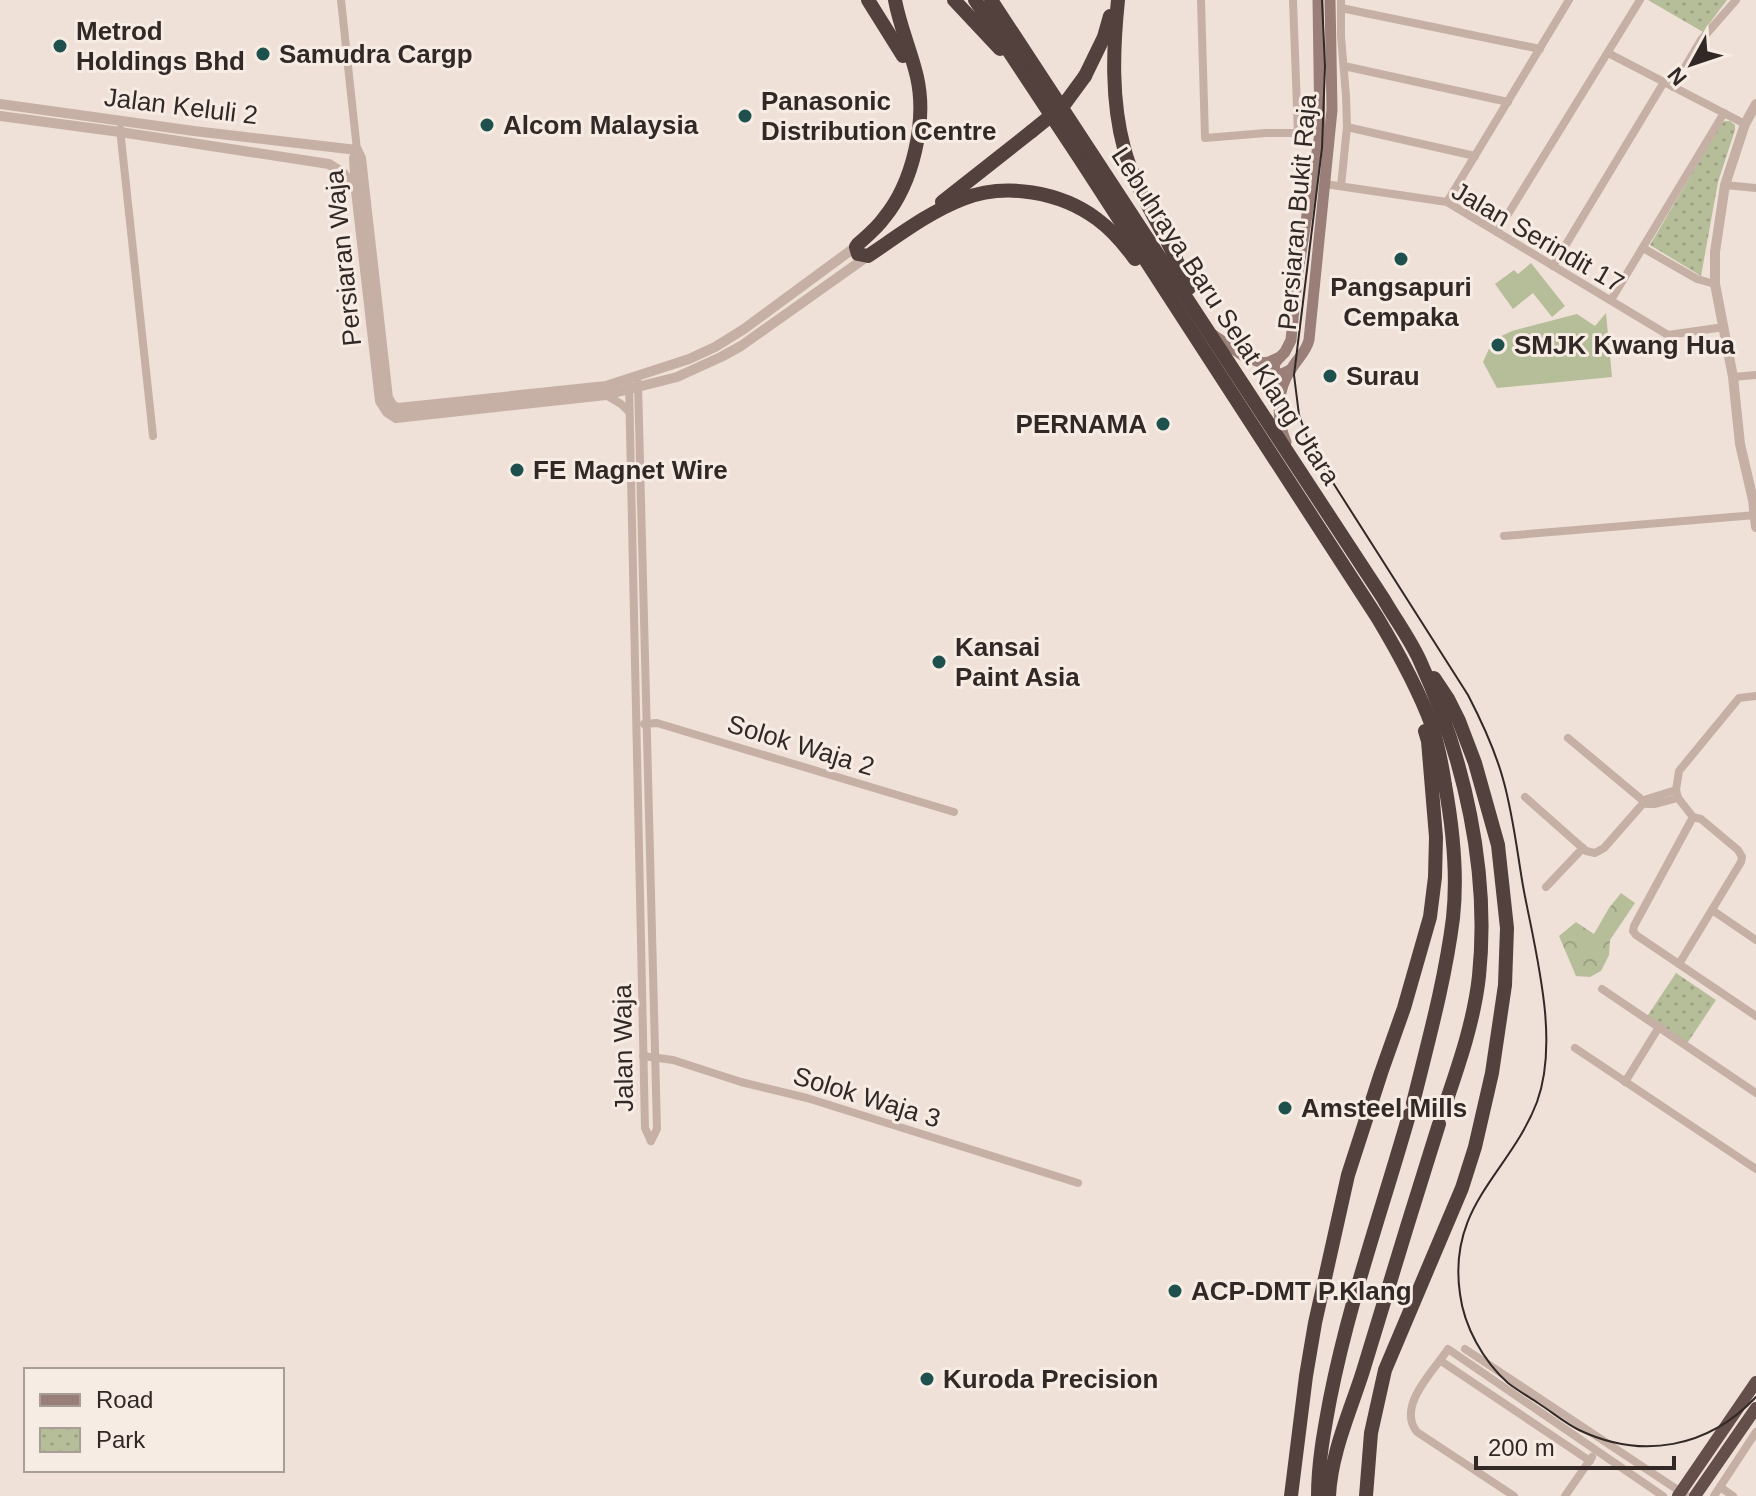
<svg xmlns="http://www.w3.org/2000/svg" width="1756" height="1496" font-family="Helvetica,sans-serif">
<defs>
<pattern id="forest-crowns" width="20" height="18" patternUnits="userSpaceOnUse" patternTransform="scale(2)"><rect width="20" height="18" fill="#b6bd99"/><path d="M2 6a3 3 0 1 1 6 0M12 15a3 3 0 1 1 6 0" fill="none" stroke="#9da284"/></pattern>
<pattern id="park-dots" width="8" height="8" patternUnits="userSpaceOnUse" patternTransform="scale(2)"><rect width="8" height="8" fill="#b6bd99"/><path d="M2 2h.1M6 6h.1" fill="none" stroke="#9da284" stroke-width="1.8" stroke-linecap="round"/></pattern>
</defs>
<rect width="100%" height="100%" fill="#efe1d8"/>
<g fill="#b6bd99">
<polygon points="1531,263 1565,306 1552,317 1533,293 1513,309 1495,284 1514,270 1518,274"/>
<polygon points="1606,313 1612,377 1497,388 1483,362 1493,340 1512,331 1577,314 1595,326"/>
</g>
<polygon fill="url(#forest-crowns)" points="1621,893 1635,903 1610,940 1609,955 1601,971 1590,977 1576,976 1559,936 1576,922 1594,934 1609,908"/>
<g fill="url(#park-dots)">
<polygon points="1648,0 1727,0 1703,32"/>
<polygon points="1725,121 1730,121 1735,125 1735,130 1718,182 1701,276 1650,245 1721,124"/>
<polygon points="1676,973 1716,1000 1686,1045 1646,1018"/>
</g>
<g fill="none" stroke-linecap="round" stroke-linejoin="round">
<g stroke="#c6b0a5" stroke-width="8">
<polyline points="341,0 357,150"/>
<polyline points="1201,0 1205,138 1266,133 1320,133"/>
<polyline points="1293,0 1298,134"/>
<polyline points="1341,8 1540,49"/>
<polyline points="1608,53 1745,124"/>
<polyline points="1344,66 1508,102"/>
<polyline points="1673,87 1701,40 1736,0"/>
<polyline points="1347,127 1475,156"/>
<polyline points="120,129 153,436"/>
<polyline points="1325,184 1447,202 1668,335 1724,327"/>
<polyline points="1725,185 1756,188"/>
<polyline points="1341,186 1347,127 1346,96 1341,36 1341,0"/>
<polyline points="1447,202 1569,0"/>
<polyline points="1497,232 1640,0"/>
<polyline points="1643,248 1697,279 1715,284"/>
<polyline points="1553,266 1664,82"/>
<polyline points="1611,300 1724,113"/>
<polyline points="1733,377 1756,375"/>
<polyline points="629,383 645,1128 651,1141"/>
<polyline points="638,383 657,1129 651,1141"/>
<polyline points="606,395 621,404 629,412"/>
<polyline points="1504,536 1756,515"/>
<polyline points="644,724 657,723 954,812"/>
<polyline points="1568,738 1647,804 1655,804 1678,798"/>
<polyline points="1525,797 1586,851 1595,853 1604,848 1647,799 1676,790"/>
<polyline points="1693,817 1634,926 1633,931 1636,935 1756,1016"/>
<polyline points="1546,887 1583,848"/>
<polyline points="1712,910 1756,940"/>
<polyline points="1679,964 1741,862 1742,857 1738,850 1701,819 1693,817 1678,798 1676,790 1679,771 1739,698 1756,696"/>
<polyline points="1602,989 1756,1093"/>
<polyline points="1575,1048 1756,1169"/>
<polyline points="643,1056 673,1060 741,1082 807,1098 1078,1183"/>
<polyline points="1625,1082 1659,1027"/>
<polyline points="1465,1349 1687,1496"/>
<polyline points="1441,1361 1590,1461"/>
<polyline points="1720,1487 1733,1496"/>
<path d="M1514,1496l-97,-64c-21,-26 17,-61 31,-83l215,147"/>
<polyline points="1565,1496 1592,1457"/>
<polyline points="1714,1496 1756,1432"/>
</g>
<g stroke="#c6b0a5" stroke-width="10">
<polyline points="0,104 194,131 357,150"/>
<polyline points="1756,104 1745,124 1725,185 1715,252 1715,284 1733,377 1740,444 1753,500 1756,527"/>
<polyline points="0,116 120,132 329,164 343,173 355,189"/>
<polyline points="357,150 354,158 356,191 380,401 387,412 396,418 606,395 677,377 721,357 741,346 868,256"/>
<polyline points="357,150 361,158 388,398 393,406 398,408 606,386 689,359 715,347 744,329 858,245"/>
</g>
<g stroke="#997f77" stroke-width="11">
<polyline points="1212,334 1245,357 1263,363 1269,362 1280,357 1285,352 1291,340 1297,278 1320,133 1318,0"/>
<polyline points="1280,357 1275,363 1274,370 1280,375 1290,370"/>
<path d="M1286,442c-10,-24 -10,-52 6,-74 6,-10 14,-16 17,-28l23,-230 -2,-110"/>
</g>
<g stroke="#644f4a" stroke-width="12">
<polyline points="1678,1496 1756,1382"/>
<polyline points="1695,1496 1756,1408"/>
</g>
<g stroke="#53413d" stroke-width="14">
<polyline points="868,0 903,56"/>
<path d="M895,0c5,27 16,51 22,77 10,44 -4,106 -33,141 -7,10 -17,18 -26,26l-2,3 2,7 10,2c30,-20 61,-44 95,-57 42,-17 98,-7 134,20 15,11 27,25 38,40"/>
<polyline points="954,0 1000,49"/>
<path d="M975,0l105,159 297,458c21,35 41,71 55,109 6,19 10,39 13,59 8,44 13,88 8,133 -8,63 -25,124 -40,185"/>
<path d="M991,0l392,598c12,21 27,41 37,63 44,96 70,209 59,315 -5,46 -21,91 -36,135"/>
<path d="M1118,0c-5,48 -7,100 6,148 9,34 28,64 44,95 8,15 14,30 21,45"/>
<polyline points="1085,76 1104,37 1110,16"/>
<polyline points="942,202 1032,131"/>
<polyline points="1291,1496 1306,1376 1315,1323 1348,1175 1381,1073 1404,1008 1430,917 1435,877 1436,837 1428,741 1425,731"/>
<path d="M1318,1496c0,-33 6,-65 12,-97 19,-97 52,-189 79,-284"/>
<path d="M1329,1496c2,-43 21,-84 34,-125 25,-82 50,-165 76,-247"/>
<polyline points="1366,1496 1371,1433 1385,1370 1462,1188 1475,1147 1492,1073 1505,985 1507,928 1498,845 1475,763 1459,721 1448,699 1434,678"/>
</g>
<path stroke="#322826" stroke-width="2" d="M1322,0l3,66 -3,82 -28,227 5,40 8,22 9,19 152,239c14,27 27,55 35,84 10,35 14,72 20,107 12,65 37,153 14,216 -27,71 -90,103 -77,192 4,32 23,67 48,89 9,7 21,14 30,20 14,9 27,20 41,27 63,30 129,18 177,-33"/>
<polyline stroke="#53413d" stroke-width="14" points="1032,131 1063,106 1085,76"/>
</g>
<g fill="#1e514e" stroke="#f7ece4" stroke-width="3">
<circle cx="60" cy="46" r="8"/>
<circle cx="263" cy="54" r="8"/>
<circle cx="745" cy="116" r="8"/>
<circle cx="487" cy="125" r="8"/>
<circle cx="1401" cy="259" r="8"/>
<circle cx="1498" cy="345" r="8"/>
<circle cx="1330" cy="376" r="8"/>
<circle cx="1163" cy="424" r="8"/>
<circle cx="517" cy="470" r="8"/>
<circle cx="939" cy="662" r="8"/>
<circle cx="1285" cy="1108" r="8"/>
<circle cx="1175" cy="1291" r="8"/>
<circle cx="927" cy="1379" r="8"/>
</g>
<g text-anchor="middle" dominant-baseline="central" stroke-width="6" stroke-linejoin="round" paint-order="stroke">
<g font-size="26" font-weight="bold" fill="#322826" stroke="#f7ece4" text-anchor="start">
<text x="76" y="31">Metrod<tspan x="76" dy="30">Holdings Bhd</tspan></text>
<text x="279" y="54">Samudra Cargp</text>
<text x="761" y="101">Panasonic<tspan x="761" dy="30">Distribution Centre</tspan></text>
<text x="503" y="125">Alcom Malaysia</text>
<text x="1401" y="287" text-anchor="middle">Pangsapuri<tspan x="1401" dy="30">Cempaka</tspan></text>
<text x="1514" y="345">SMJK Kwang Hua</text>
<text x="1346" y="376">Surau</text>
<text x="1147" y="424" text-anchor="end">PERNAMA</text>
<text x="533" y="470">FE Magnet Wire</text>
<text x="955" y="647">Kansai<tspan x="955" dy="30">Paint Asia</tspan></text>
<text x="1301" y="1108">Amsteel Mills</text>
<text x="1191" y="1291">ACP-DMT P.Klang</text>
<text x="943" y="1379">Kuroda Precision</text>
</g>
<g font-size="26" fill="#322826" stroke="#f7ece4">
<text transform="translate(181 106) rotate(7)">Jalan Keluli 2</text>
<text transform="translate(1297 212) rotate(-85)">Persiaran Bukit Raja</text>
<text transform="translate(1538 237) rotate(30)">Jalan Serindit 17</text>
<text transform="translate(343 258) rotate(-96)">Persiaran Waja</text>
<text transform="translate(1226 316) rotate(57)">Lebuhraya Baru Selat Klang Utara</text>
<text transform="translate(801 745) rotate(17)">Solok Waja 2</text>
<text transform="translate(623 1048) rotate(-91)">Jalan Waja</text>
<text transform="translate(867 1097) rotate(17)">Solok Waja 3</text>
</g>
</g>
<rect x="24" y="1368" width="260" height="104" fill="#f7ece4" stroke="#a89e98" stroke-width="2"/>
<rect x="40" y="1394" width="40" height="12" fill="#997f77" stroke="#a89e98" stroke-width="2"/>
<text x="96" y="1408" font-size="24" fill="#322826">Road</text>
<rect x="40" y="1428" width="40" height="24" fill="url(#park-dots)" stroke="#a89e98" stroke-width="2"/>
<text x="96" y="1448" font-size="24" fill="#322826">Park</text>
<g transform="translate(1692 64) rotate(230)" stroke="#f7ece4" stroke-width="6" paint-order="stroke">
<path d="M0-6L14 30L0 20L-14 30Z" fill="#322826"/>
<text y="-12" font-size="22" font-weight="bold" text-anchor="middle" fill="#322826">N</text>
</g>
<path d="M1476 1456v12h198v-12" fill="none" stroke="#322826" stroke-width="4"/>
<text x="1488" y="1456" font-size="24" fill="#322826" stroke="#f7ece4" stroke-width="6" paint-order="stroke">200 m</text>
</svg>
